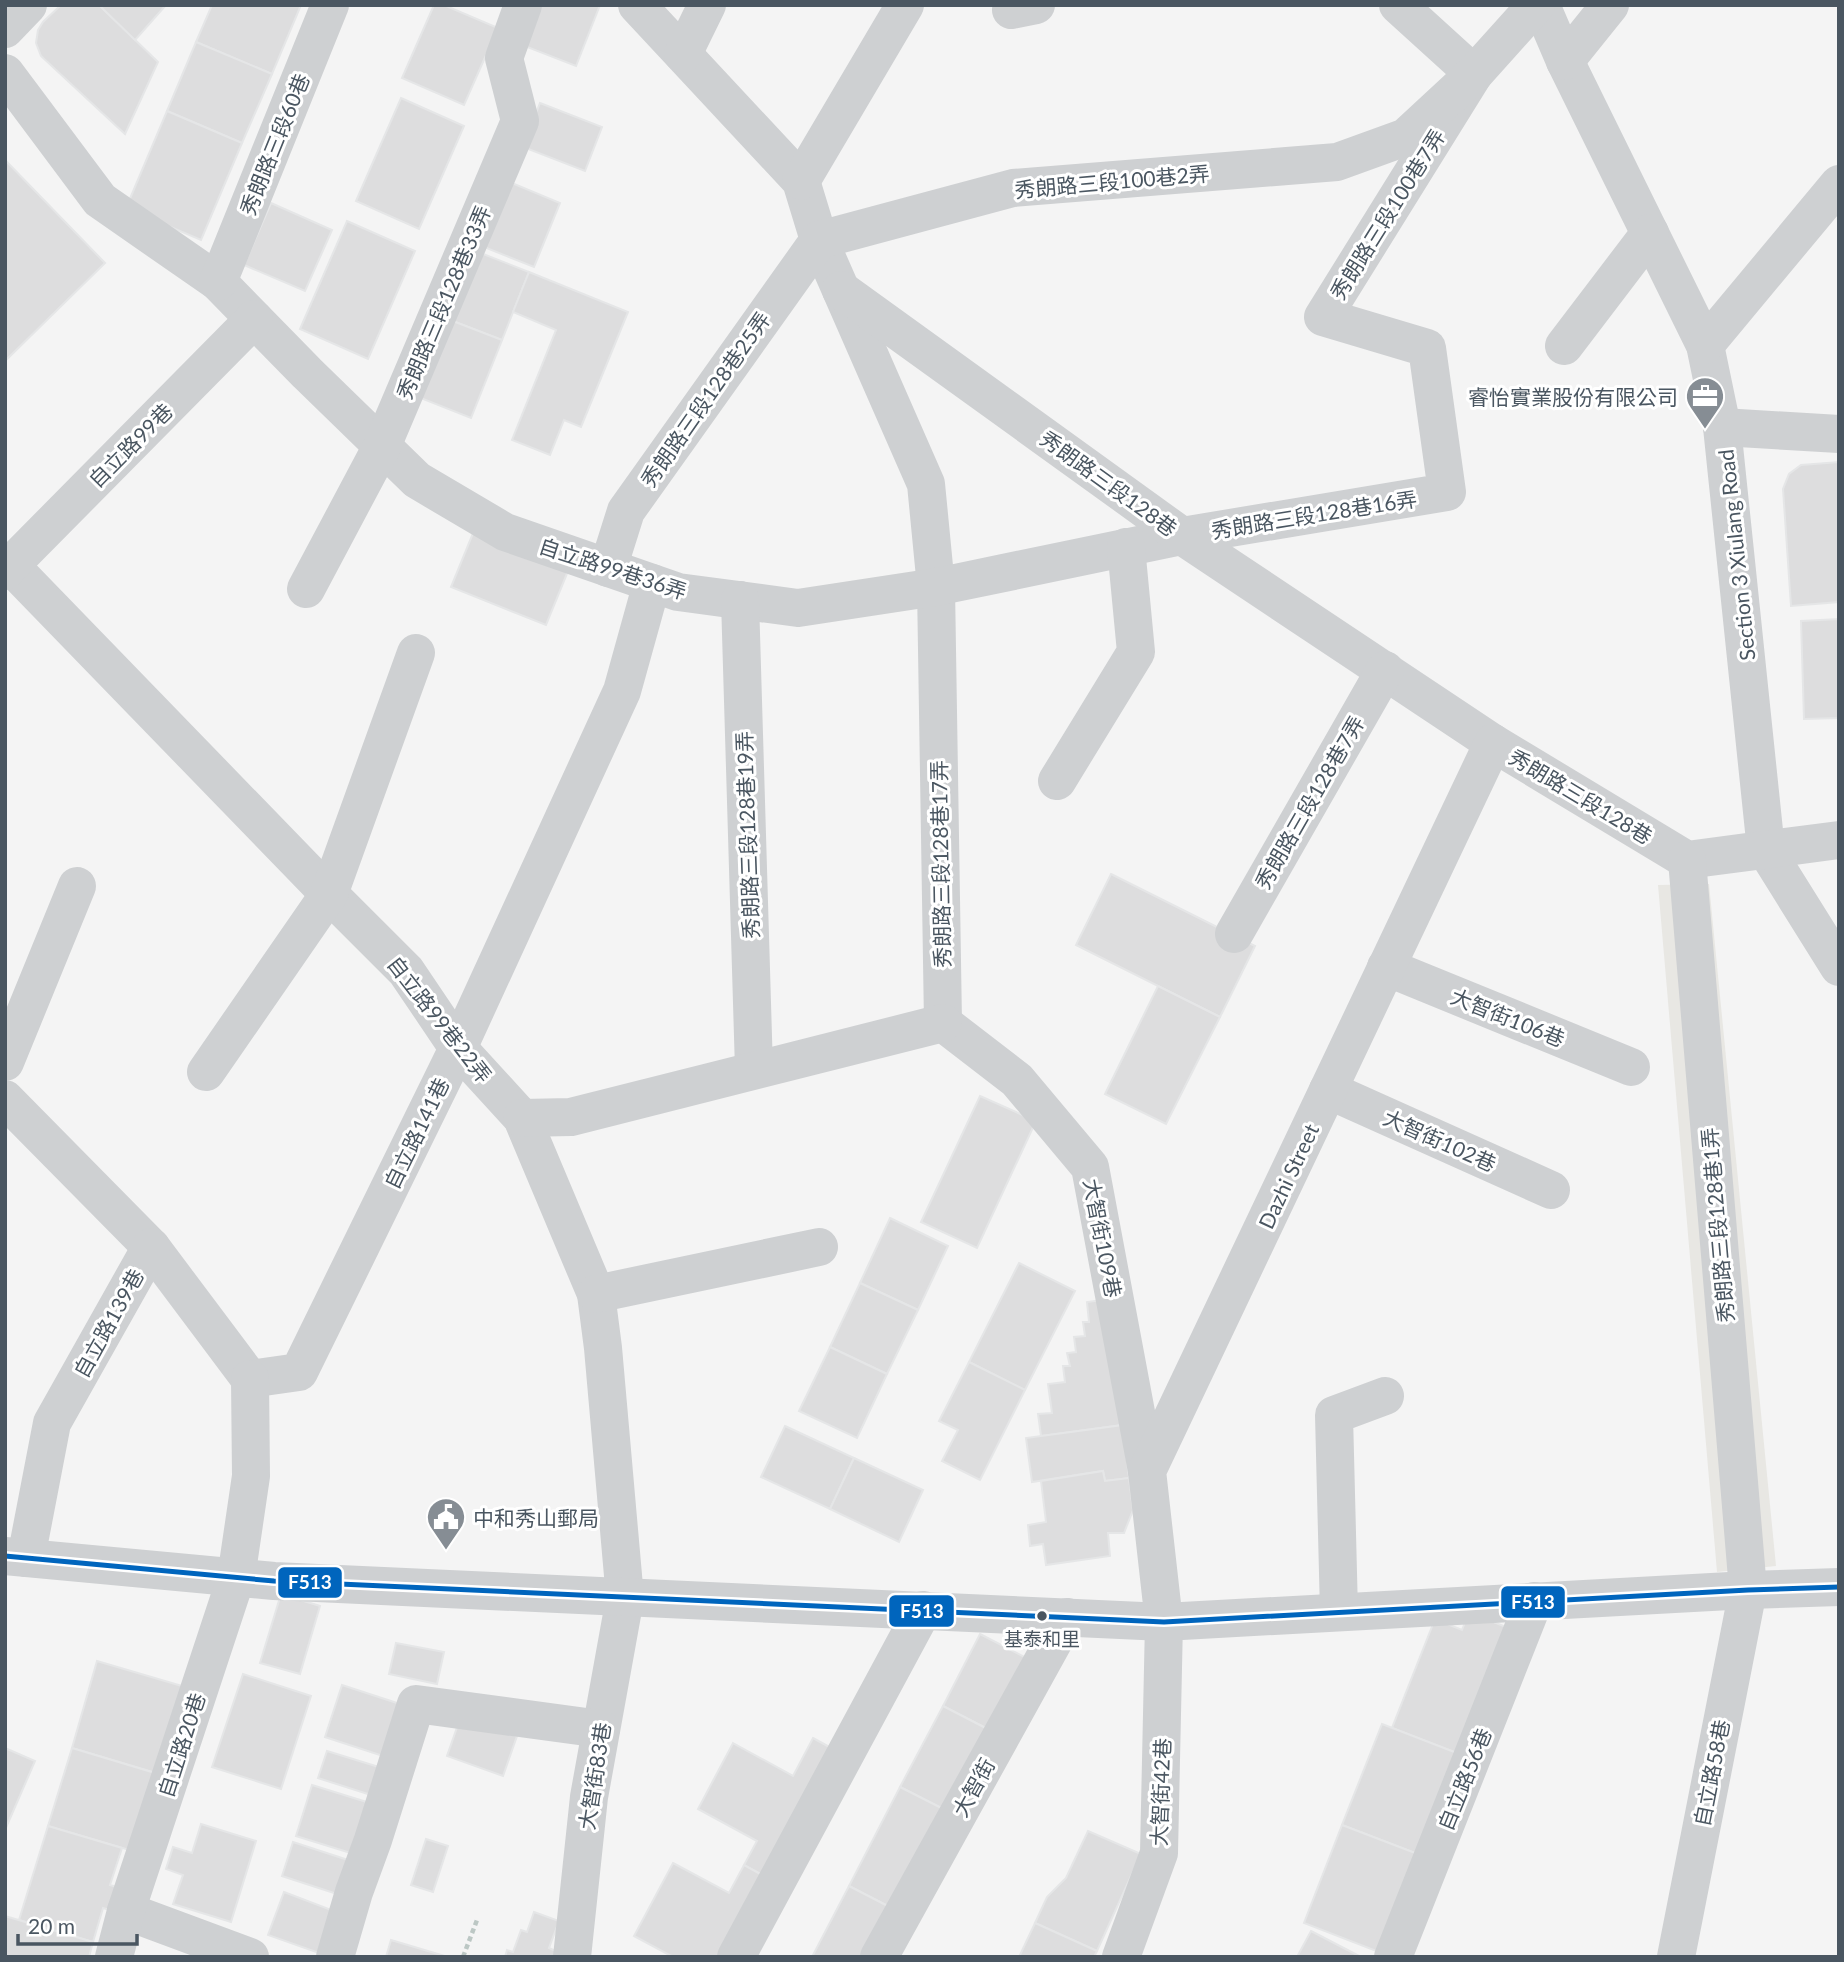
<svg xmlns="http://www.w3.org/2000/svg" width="1844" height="1962" font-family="Lato,'Noto Sans TC',sans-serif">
<rect width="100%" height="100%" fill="#f4f4f4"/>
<polygon fill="#e8e7e3" points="1709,884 1776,1566 1717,1572 1658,885"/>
<g fill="#ddddde" stroke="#e5e6e7" stroke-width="2">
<polygon points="61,5 99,5 158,62 125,134 41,56 36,43 38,30 43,22"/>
<polygon points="99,5 166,5 135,40"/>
<polygon points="212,5 301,5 272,74 196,42"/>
<polygon points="434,5 444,5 498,28 464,105 402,78"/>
<polygon points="537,5 600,5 576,66 522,45"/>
<polygon points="196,42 272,74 242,143 167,111"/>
<polygon points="401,98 464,126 419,229 356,201"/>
<polygon points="540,103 602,127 585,171 523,147"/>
<polygon points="167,111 242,143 201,240 126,208"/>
<polygon points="5,160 105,263 5,361"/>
<polygon points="500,178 560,203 534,267 474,243"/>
<polygon points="271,203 332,230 305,291 244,265"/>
<polygon points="347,221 415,251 368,359 300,329"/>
<polygon points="473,250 529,272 502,340 445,318"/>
<polygon points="529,272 628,312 581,427 564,420 550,455 512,440 556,330 513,312"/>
<polygon points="445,318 502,340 471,418 413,395"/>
<polygon points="1839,462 1839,602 1791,606 1783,489 1789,474 1801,465"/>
<polygon points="480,516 575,554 546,625 451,587"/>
<polygon points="1839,619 1839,718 1804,719 1801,621"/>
<polygon points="1111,874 1255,946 1220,1017 1076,945"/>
<polygon points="1158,986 1220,1017 1166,1124 1105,1094"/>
<polygon points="980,1096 1036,1121 977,1248 921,1222"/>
<polygon points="890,1218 948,1246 918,1310 860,1283"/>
<polygon points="1019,1263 1075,1291 1025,1390 969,1362"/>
<polygon points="860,1283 918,1310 887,1374 830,1347"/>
<polygon points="1117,1298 1123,1425 1041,1436 1038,1414 1052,1413 1048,1384 1065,1382 1063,1366 1070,1366 1067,1353 1076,1352 1074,1337 1085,1336 1083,1322 1089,1322 1087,1302"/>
<polygon points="830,1347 887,1374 857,1438 799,1411"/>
<polygon points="969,1362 1025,1390 980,1480 942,1461 958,1430 939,1421"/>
<polygon points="1123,1425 1129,1478 1105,1481 1103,1471 1032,1482 1026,1438"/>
<polygon points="785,1426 854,1458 830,1509 761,1477"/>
<polygon points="854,1458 923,1490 899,1542 830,1509"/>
<polygon points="1103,1471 1105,1481 1129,1478 1133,1510 1124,1533 1108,1533 1110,1556 1046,1565 1043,1544 1030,1546 1028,1525 1046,1522 1041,1481"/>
<polygon points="281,1594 320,1606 300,1674 260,1663"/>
<polygon points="1469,1612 1511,1629 1462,1755 1392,1728 1435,1619 1462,1630"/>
<polygon points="980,1634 1040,1665 1003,1737 943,1706"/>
<polygon points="396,1643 444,1652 437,1684 389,1674"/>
<polygon points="97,1661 182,1686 176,1779 72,1748"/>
<polygon points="243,1674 311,1696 281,1789 212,1767"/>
<polygon points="342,1685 403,1705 386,1757 325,1737"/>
<polygon points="943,1706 1003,1737 961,1818 900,1787"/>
<polygon points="461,1716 517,1736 503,1776 447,1756"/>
<polygon points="1382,1724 1462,1755 1423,1856 1342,1825"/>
<polygon points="813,1738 853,1760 784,1887 744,1865 757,1841 698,1809 733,1743 793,1776"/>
<polygon points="5,1748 35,1761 5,1830"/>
<polygon points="72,1748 155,1773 153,1857 48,1826"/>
<polygon points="327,1751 382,1768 374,1796 318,1778"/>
<polygon points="312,1785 373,1804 357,1855 296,1836"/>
<polygon points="900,1787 961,1818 909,1917 849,1886"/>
<polygon points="201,1824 256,1841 231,1922 173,1904 183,1875 166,1869 173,1847 192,1853"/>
<polygon points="1342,1825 1423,1856 1384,1954 1304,1923"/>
<polygon points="48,1826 122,1848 110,1885 144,1895 137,1918 103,1908 93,1942 19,1920"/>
<polygon points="1088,1831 1141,1854 1097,1951 1035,1923 1047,1897 1066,1878"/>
<polygon points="426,1839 448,1846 433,1892 411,1885"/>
<polygon points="293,1842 351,1861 340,1895 282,1876"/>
<polygon points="673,1863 729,1893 744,1865 784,1887 746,1957 673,1957 634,1936"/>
<polygon points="849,1886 909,1917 888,1957 812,1957"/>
<polygon points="284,1892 334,1911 319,1953 268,1935"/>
<polygon points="534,1912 559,1921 549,1948 560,1953 559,1957 505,1957 507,1950 513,1952 521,1930 527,1932"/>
<polygon points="5,1916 93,1942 89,1957 5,1957"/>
<polygon points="1035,1923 1097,1951 1094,1957 1019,1957"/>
<polygon points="1311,1931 1361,1957 1297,1957"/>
<polygon points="391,1940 448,1957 386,1957"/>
</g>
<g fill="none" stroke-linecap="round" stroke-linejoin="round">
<polyline stroke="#bcc7c4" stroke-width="4.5" stroke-dasharray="5 3.5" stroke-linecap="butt" points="463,1957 477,1920"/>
<g stroke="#ced0d2" stroke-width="38">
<polyline points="637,5 801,181 819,240 926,484 936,587 943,1023"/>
<polyline points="1541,5 1565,61 1705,345 1722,427 1766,850 1839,967"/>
<polyline points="1011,10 1036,5"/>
<polyline points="5,29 28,5"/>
<polyline points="683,54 707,5"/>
<polyline points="1565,61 1610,5"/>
<polyline points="5,73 100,200 218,282 307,373 417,480 505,532 678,592 798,608 936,587 1182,536 1447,492 1427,348 1323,317 1474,74 1398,5"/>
<polyline points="801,181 905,5"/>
<polyline points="218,282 330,5"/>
<polyline points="841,290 1182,536 1493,743 1687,860 1839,840"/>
<polyline points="1705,345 1839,184"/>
<polyline points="1564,346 1650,233"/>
<polyline points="1722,427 1839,434"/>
<polyline points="11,566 329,894 406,971 458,1048 522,1118 596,1294 603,1348 625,1598 589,1797 572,1957"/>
<polyline points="608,568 626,511 819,240 1013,188 1337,162 1406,137 1474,74 1536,5"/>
<polyline points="5,571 254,319"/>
<polyline points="306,589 382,446 520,121 504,58 523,5"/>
<polyline points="740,600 754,1070"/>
<polyline points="1057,781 1136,652 1126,547"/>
<polyline points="1234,934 1385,670"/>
<polyline points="1386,967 1631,1067"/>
<polyline points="943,1023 1017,1080 1090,1167 1147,1471"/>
<polyline points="5,1062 77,886"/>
<polyline points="206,1072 329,894 416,653"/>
<polyline points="1328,1090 1551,1190"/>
<polyline points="5,1099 151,1247 250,1379"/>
<polyline points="522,1118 571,1117 943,1023"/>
<polyline points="596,1294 819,1247"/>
<polyline points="250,1379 299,1372 458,1048 622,691 652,583"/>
<polyline points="5,1556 274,1581 1164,1622 1748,1590 1839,1587"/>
<polyline points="26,1558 52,1423 151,1247"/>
<polyline points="1339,1612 1334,1415 1385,1396"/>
<polyline points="126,1911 250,1957"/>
<polyline points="114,1957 126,1911 236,1578 251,1476 250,1379"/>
<polyline points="335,1957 354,1892 373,1840 416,1704 601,1729"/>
<polyline points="736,1957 923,1610"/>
<polyline points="879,1957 1067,1617"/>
<polyline points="1121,1957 1159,1853 1164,1622 1147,1471 1493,743"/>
<polyline points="1393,1957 1534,1601"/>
<polyline points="1676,1957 1748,1590 1687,860"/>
</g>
<g stroke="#fff" stroke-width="10">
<polyline id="bus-1" points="5,1556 274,1581 1164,1622 1748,1590 1839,1587"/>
</g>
<use href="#bus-1" stroke="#0065bd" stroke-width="5"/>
</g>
<defs>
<g id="office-pin" transform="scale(2.0125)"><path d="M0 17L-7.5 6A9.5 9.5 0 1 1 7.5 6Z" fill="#868d94" stroke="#fff"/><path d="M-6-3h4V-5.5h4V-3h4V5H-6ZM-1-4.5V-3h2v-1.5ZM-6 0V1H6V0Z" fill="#fff"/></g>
<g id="civic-pin" transform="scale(2.0125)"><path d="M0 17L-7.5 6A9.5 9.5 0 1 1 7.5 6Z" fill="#868d94" stroke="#fff"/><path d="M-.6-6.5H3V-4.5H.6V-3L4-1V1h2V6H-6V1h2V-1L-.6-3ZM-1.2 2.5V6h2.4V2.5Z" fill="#fff"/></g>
</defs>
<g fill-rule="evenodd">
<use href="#office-pin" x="1705" y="396"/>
<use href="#civic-pin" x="446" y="1517"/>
</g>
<circle fill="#4a5661" stroke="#fff" stroke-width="2.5" cx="1042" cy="1616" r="6"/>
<g text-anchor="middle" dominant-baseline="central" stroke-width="6" stroke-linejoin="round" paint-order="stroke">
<g font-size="19" fill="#4a5661" stroke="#fff">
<text x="1042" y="1638">基泰和里</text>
</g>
<g font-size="21" fill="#4a5661" stroke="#fff">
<text transform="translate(274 144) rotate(-68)">秀朗路三段60巷</text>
<text transform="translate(1112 181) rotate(-5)">秀朗路三段100巷2弄</text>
<text transform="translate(1387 214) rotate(-58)">秀朗路三段100巷7弄</text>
<text transform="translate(443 302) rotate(-67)">秀朗路三段128巷33弄</text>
<text transform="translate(705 399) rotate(-55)">秀朗路三段128巷25弄</text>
<text transform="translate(130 445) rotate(-45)">自立路99巷</text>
<text transform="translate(1109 483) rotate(36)">秀朗路三段128巷</text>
<text transform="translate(1314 514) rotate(-9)">秀朗路三段128巷16弄</text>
<text transform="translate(1736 555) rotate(-96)">Section 3 Xiulang Road</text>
<text transform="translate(613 568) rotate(18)">自立路99巷36弄</text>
<text transform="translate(1581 796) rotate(31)">秀朗路三段128巷</text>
<text transform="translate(1309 802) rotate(-60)">秀朗路三段128巷7弄</text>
<text transform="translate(747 835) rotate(-92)">秀朗路三段128巷19弄</text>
<text transform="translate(940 864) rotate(-91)">秀朗路三段128巷17弄</text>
<text transform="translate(1508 1017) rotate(22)">大智街106巷</text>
<text transform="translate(440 1019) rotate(52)">自立路99巷22弄</text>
<text transform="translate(416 1133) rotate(-64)">自立路141巷</text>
<text transform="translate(1440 1140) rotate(24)">大智街102巷</text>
<text transform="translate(1288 1176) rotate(-65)">Dazhi Street</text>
<text transform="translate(1717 1225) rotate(-95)">秀朗路三段128巷1弄</text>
<text transform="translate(1103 1238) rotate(79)">大智街109巷</text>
<text transform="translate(108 1323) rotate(-61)">自立路139巷</text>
<text transform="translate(181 1745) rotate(-72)">自立路20巷</text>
<text transform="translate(1711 1773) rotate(-79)">自立路58巷</text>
<text transform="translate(594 1776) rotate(-81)">大智街83巷</text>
<text transform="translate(1464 1779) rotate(-68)">自立路56巷</text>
<text transform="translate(973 1787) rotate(-61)">大智街</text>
<text transform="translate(1160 1792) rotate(-88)">大智街42巷</text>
</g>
<g font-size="21" fill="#4a5661" stroke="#fff" text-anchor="end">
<text x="1678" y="396">睿怡實業股份有限公司</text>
<text x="473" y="1517" text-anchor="start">中和秀山郵局</text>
</g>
</g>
<g stroke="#fff" stroke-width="2.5">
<rect x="277" y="1566" width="66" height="33" rx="7" fill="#0065bd"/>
<rect x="1500" y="1585" width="66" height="34" rx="7" fill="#0065bd"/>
<rect x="888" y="1594" width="67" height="34" rx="7" fill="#0065bd"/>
</g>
<g font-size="19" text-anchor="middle" font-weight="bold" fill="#fff">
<text x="310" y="1589">F513</text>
<text x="1533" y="1609">F513</text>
<text x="922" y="1618">F513</text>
</g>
<rect width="1844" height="1962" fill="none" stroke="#4a5661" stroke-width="14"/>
<path d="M18 1934v10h119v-10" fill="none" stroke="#4a5661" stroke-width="3.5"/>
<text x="28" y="1934" font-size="21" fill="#4a5661" stroke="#ffffff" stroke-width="5" paint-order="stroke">20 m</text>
</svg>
